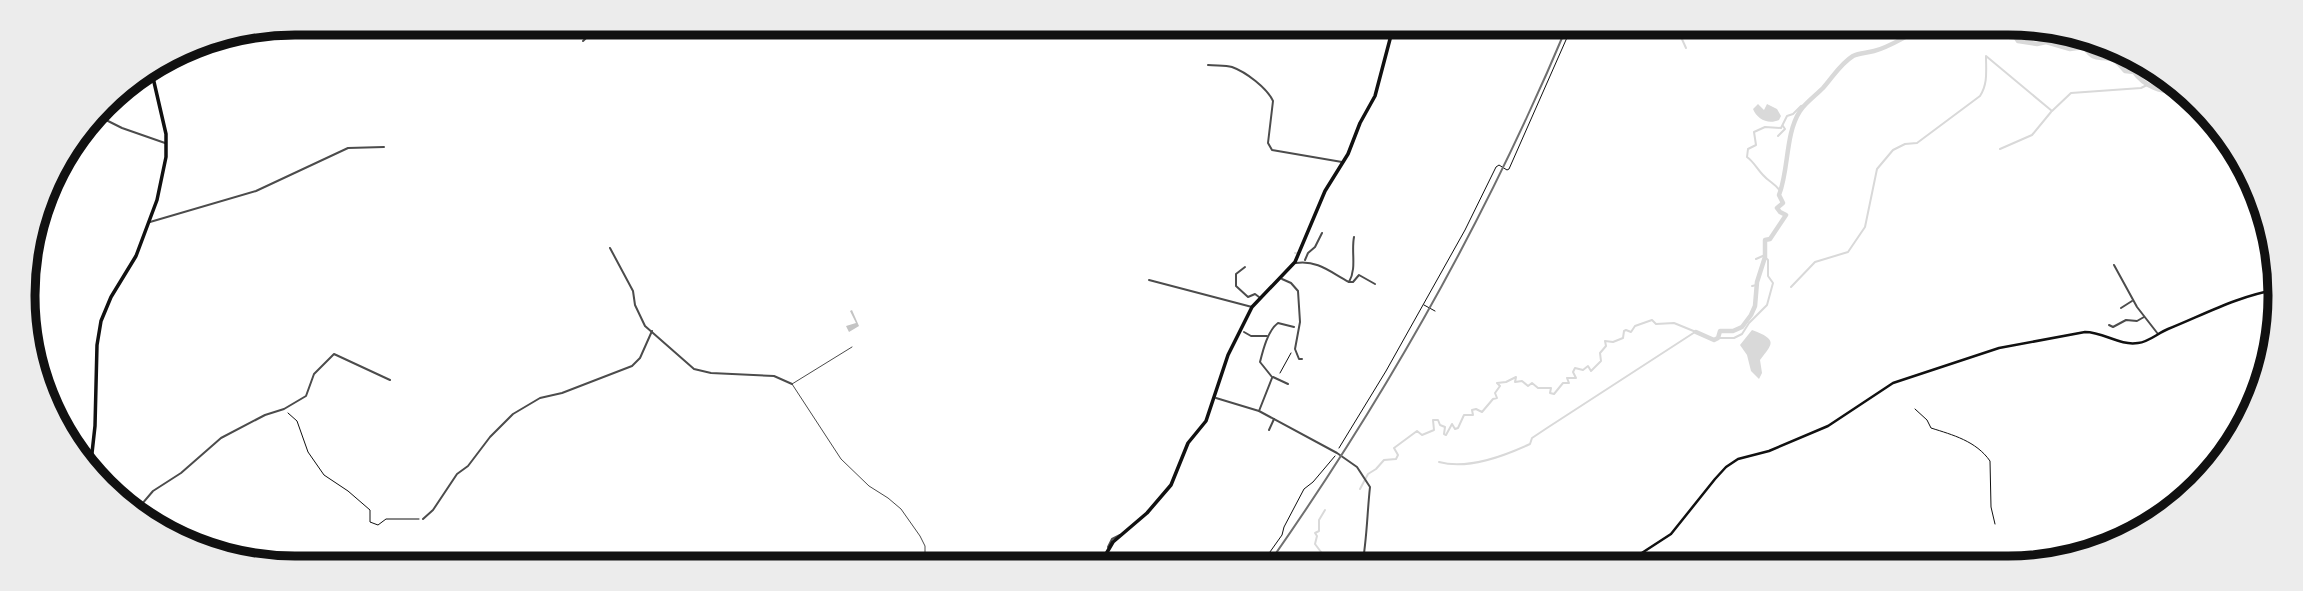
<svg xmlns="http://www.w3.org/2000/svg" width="2303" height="591" font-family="'Titillium Web',sans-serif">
<rect width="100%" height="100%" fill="#fff"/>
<g fill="#d9d9d9">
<path d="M1758,104l6,6 3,-6 10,5 4,7 -2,4c-11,5 -22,-1 -26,-11z"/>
<path d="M1752,330c27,10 20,14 8,30l2,13 -3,6 -8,-8 -4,-16 -7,-10z"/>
</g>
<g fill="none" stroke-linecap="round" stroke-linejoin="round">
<g stroke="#d9d9d9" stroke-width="2">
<polyline points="1672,25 1671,27 1681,37 1686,48"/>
<polyline points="1778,136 1785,129 1783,126"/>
<polyline points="2000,149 2032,135 2051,112"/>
<path d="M1781,192c-7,-10 -11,-9 -18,-17 -6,-6 -9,-13 -16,-18l1,-8 8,-4 -2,-13 11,-5 16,1 6,-12 6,-2 8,-8 5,-1"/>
<polyline points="1295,253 1296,253"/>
<polyline points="1756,259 1765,255"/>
<polyline points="1752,286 1757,285"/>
<path d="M1791,287l24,-25 33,-10 17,-25 12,-58 16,-19 12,-6 12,-1 63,-47c8,-12 6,-25 6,-40l66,55 19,-18 70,-5 8,-4"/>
<polyline points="1718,338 1734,338 1742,334 1749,323 1767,305 1773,283 1768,276 1768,260 1765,257"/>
<path d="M1439,462c29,8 65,-6 91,-18l2,-6 15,-10 148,-96"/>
<polyline points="1360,489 1368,474 1376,469 1384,460 1396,459 1398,455 1394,448 1417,431 1422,435 1434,430 1433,420 1438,420 1440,425 1445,427 1444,434 1446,435 1452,424 1455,429 1458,428 1464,415 1473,415 1472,410 1476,409 1482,412 1493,399 1497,398 1495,393 1500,386 1497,383 1506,382 1516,377 1515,382 1522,381 1528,386 1532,383 1538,388 1551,388 1550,393 1554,394 1563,383 1569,383 1567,378 1576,378 1573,372 1575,368 1583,370 1588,366 1591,371 1601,361 1600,353 1606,346 1605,341 1613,342 1623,338 1624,331 1626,330 1631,332 1635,326 1652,320 1656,324 1674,323 1696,332"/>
<polyline points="1324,566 1327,560 1315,544 1317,536 1315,533 1319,531 1319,520 1325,510"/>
</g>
<g stroke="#d9d9d9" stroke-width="4.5">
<path d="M1994,25l19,8 5,8 19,3 9,-2 24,7 14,-2c11,15 13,9 27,12 6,1 10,8 14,12l9,1c9,13 29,23 45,18"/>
<path d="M1696,332l18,8 4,-2 2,-7h13l9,-4 9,-12 4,-9 2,-24 8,-25v-17l5,-1 16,-24 -6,-3 -3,-4 6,-5 -4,-8c10,-25 6,-61 21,-84 5,-8 16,-16 23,-23 10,-11 17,-24 30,-32 6,-3 14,-3 21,-5 13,-3 27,-12 39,-18 9,-4 17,-3 26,-8"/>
</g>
</g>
<polygon fill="#c4c4c4" points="852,310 859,326 849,332 846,326 856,323 850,311"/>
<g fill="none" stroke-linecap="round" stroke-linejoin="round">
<g stroke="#111" stroke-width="1">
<polyline points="1424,305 1435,311"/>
<polyline points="1280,373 1291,353"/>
<path d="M1915,409l12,11 4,8c22,7 45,13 59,33l1,46 4,17"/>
<polyline points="288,413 297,421 308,452 324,475 348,491 370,510 370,522 378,525 386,519 419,519"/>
<polyline points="1339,448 1386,371 1465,230 1496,167 1499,165 1507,170 1509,169 1573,24"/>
<polyline points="1260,566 1282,535 1284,527 1304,489 1313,482 1335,456"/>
</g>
<polyline stroke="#4c4c4c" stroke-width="1" points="852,347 792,384 841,459 869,486 888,498 901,509 920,536 925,546 925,566"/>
<g stroke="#4c4c4c" stroke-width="2">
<polyline points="1315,24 1324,24"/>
<polyline points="583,41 602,23"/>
<path d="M1208,65c8,1 17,0 24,2 14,5 35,21 41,34l-5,42 4,7 70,12"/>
<polyline points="96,115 122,128 165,143"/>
<polyline points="150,222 256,191 348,148 384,147"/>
<polyline points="610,248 633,291 635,305 645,326 694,369 711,373 774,376 792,384"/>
<polyline points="1305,260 1308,253 1315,247 1322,233"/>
<path d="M1296,263c22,-3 34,9 53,19 8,-14 2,-30 5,-45"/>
<polyline points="2114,265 2137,307 2158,334"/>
<polyline points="1245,267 1236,274 1236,286 1248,297 1255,294 1259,297"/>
<polyline points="1282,279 1291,283 1298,291 1300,322 1295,349 1299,359 1302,359"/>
<polyline points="1149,280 1252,307"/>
<polyline points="1349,282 1353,282 1359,275 1375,284"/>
<polyline points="2121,308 2132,301"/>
<polyline points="2109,325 2113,327 2126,320 2137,321 2144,317"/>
<polyline points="1244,332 1251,336 1267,336"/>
<polyline points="36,374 40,389"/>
<path d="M1272,377l-12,-15c3,-12 8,-32 18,-39l16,4"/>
<polyline points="1273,377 1288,384"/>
<path d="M1216,398l43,13 78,42 20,14 13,20c-3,27 -3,53 -8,79"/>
<polyline points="1259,411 1272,378"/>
<polyline points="1269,430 1274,419"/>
<polyline points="71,446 91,455"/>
<polyline points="136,511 153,491 181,473 221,438 265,415 284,409 306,396 314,374 334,354 390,380"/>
<polyline points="423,519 433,510 457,474 468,466 490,437 513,414 540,398 562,393 632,366 640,358 652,331"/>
<polyline points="1108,547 1112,539 1120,535"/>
</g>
<path stroke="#111" stroke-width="2.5" d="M1612,566l19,-6 40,-26 44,-55 11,-12 12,-8 31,-8 59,-25 65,-43 106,-35 86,-16c19,0 34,14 53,11 11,-1 20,-10 30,-14 35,-14 70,-33 107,-39"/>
<polyline stroke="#111" stroke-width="3.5" points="1099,566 1113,542 1147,513 1171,485 1188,443 1206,421 1228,355 1252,307 1295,262 1325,191 1348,154 1360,123 1375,96 1394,24"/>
<polyline stroke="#111" stroke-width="3.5" points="90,471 95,426 97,345 101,321 111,297 136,256 157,200 166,157 166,134 151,69"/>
<path stroke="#707070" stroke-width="2" d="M1267,566c119,-169 221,-351 301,-542"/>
</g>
<path d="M0 0H2303V591H0ZM295 35H2008A260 260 0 0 1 2268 295V296A260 260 0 0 1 2008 556H295A260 260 0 0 1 35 296V295A260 260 0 0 1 295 35Z" fill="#ececec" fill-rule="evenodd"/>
<path fill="none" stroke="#111" stroke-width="9" d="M295 35H2008A260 260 0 0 1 2268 295V296A260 260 0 0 1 2008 556H295A260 260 0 0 1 35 296V295A260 260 0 0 1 295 35Z"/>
</svg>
